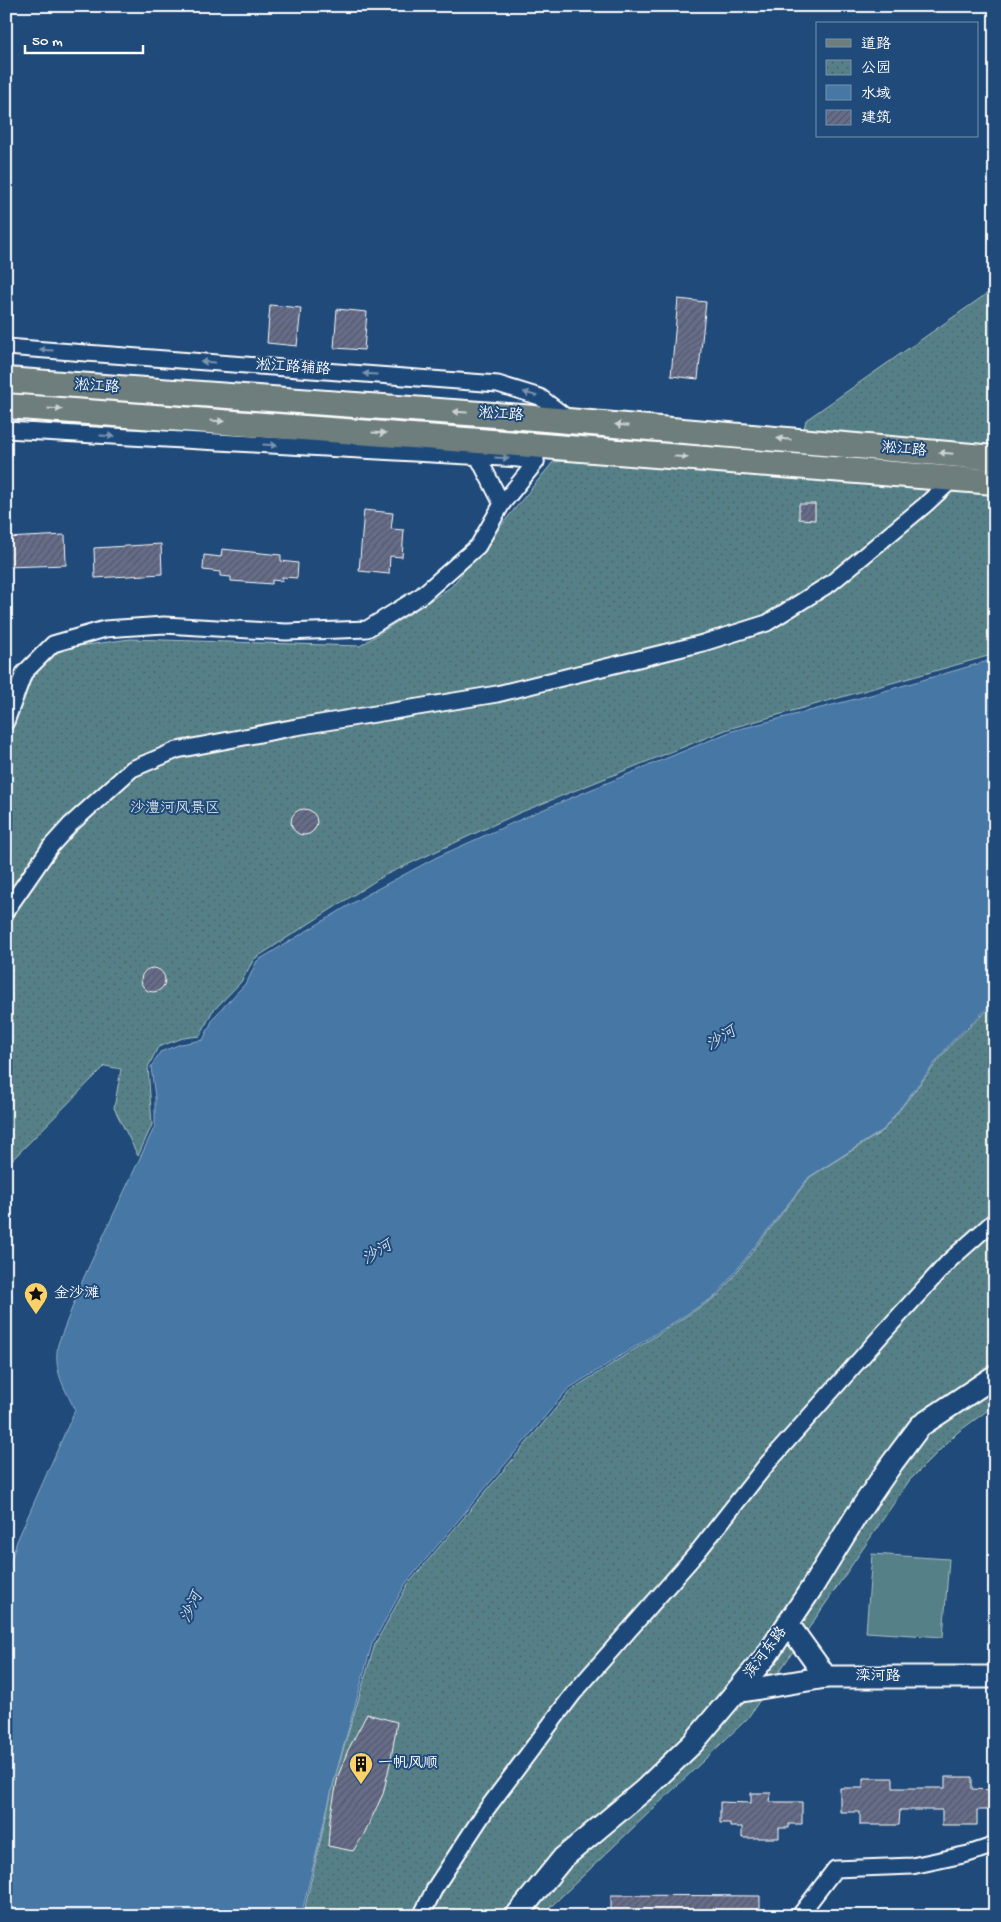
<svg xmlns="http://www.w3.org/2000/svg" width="1001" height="1922" font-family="'Gochi Hand','LXGW WenKai TC',sans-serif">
<defs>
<pattern id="park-dots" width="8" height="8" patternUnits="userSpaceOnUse" patternTransform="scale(1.25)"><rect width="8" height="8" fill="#568087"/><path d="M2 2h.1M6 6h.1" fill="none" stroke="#51666a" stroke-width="1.8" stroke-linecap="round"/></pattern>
<pattern id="building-hatch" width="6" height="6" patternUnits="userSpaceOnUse" patternTransform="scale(1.25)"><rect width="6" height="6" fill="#656d8a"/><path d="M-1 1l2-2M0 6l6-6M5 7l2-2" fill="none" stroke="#565965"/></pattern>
</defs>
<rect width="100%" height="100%" fill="#1f4a7a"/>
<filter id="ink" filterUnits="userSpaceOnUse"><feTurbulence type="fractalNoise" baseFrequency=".02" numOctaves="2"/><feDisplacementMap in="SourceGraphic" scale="10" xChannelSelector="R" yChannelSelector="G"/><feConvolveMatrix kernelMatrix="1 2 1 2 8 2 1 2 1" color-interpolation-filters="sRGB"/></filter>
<g filter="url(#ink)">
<g fill="url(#park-dots)" stroke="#aac0c3">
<polygon points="995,288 995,654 728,729 519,813 383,876 254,959 241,982 212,1012 200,1036 183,1038 158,1047 148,1067 152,1125 138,1156 114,1108 121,1069 105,1066 6,1166 6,732 29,677 49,657 65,648 130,639 360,646 451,587 553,462 582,460 793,477 806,420"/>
<polygon points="995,1003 995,1405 958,1432 909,1481 747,1719 541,1916 303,1916 335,1777 375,1644 408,1584 571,1390 719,1295 810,1177 883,1131 953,1042"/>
</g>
<polygon fill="#568087" stroke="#aac0c3" points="872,1554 949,1559 943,1637 866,1632"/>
<path fill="#4777a4" stroke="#91adc8" d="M995,659v342l-43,40 -69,89 -74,47 -92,118 -149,94 -162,194 -34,61 -37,133 -34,139h-295v-340l11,-35 58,-131c-11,-23 -22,-39 -17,-66l26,-67 71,-151v-29l-4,-30 9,-15 21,-8 22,-4 11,-23 33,-35 10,-21 109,-66 71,-38 100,-45 195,-81 135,-35z"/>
<g fill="url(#building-hatch)" stroke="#fff">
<polygon points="678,299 706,302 698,379 671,376"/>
<polygon points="270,305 301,308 297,346 267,343"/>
<polygon points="337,309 367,312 364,350 334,348"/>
<polygon points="799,504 815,504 815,520 799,519"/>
<polygon points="364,510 393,513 391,529 404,530 402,557 390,556 389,574 359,571"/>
<polygon points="65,535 66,565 6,567 6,538"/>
<polygon points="161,544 162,574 95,578 94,548"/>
<polygon points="222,549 281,555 281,561 298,563 297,578 282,577 282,581 272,580 272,584 231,581 231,577 220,576 220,572 203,570 204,555 221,557"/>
<circle cx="304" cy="822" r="13"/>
<circle cx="153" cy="980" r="12"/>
<polygon points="367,1714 397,1722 391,1759 383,1794 364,1834 353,1851 328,1846 330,1819 338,1776 348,1750"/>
<polygon points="945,1777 972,1777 972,1789 995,1790 995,1810 977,1810 977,1825 942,1825 942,1810 900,1810 899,1825 860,1825 860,1812 840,1812 840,1788 863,1788 863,1778 893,1778 893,1788 945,1788"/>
<polygon points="751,1793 771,1793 770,1802 802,1802 802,1824 789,1824 789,1828 779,1828 779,1838 742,1838 742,1827 730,1827 730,1823 720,1823 720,1802 751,1803"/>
<polygon points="611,1895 760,1896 760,1916 611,1916"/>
</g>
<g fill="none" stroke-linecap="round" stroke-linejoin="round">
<g stroke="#fff" stroke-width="19">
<g id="street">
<polyline points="6,347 498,384 540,397 570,420"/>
<polyline points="6,430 519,459 536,462"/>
<polyline points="478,449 478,457 502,504"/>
<polyline points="6,722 24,673 53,644 105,629 164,625 286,632 367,629 422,595 478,546 502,504 536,462 535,445"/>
<polyline points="6,911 51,846 70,825 132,769 177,750 296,727 497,694 703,643 767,623 831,583 925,505 954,478"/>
<polyline points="421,1916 436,1886 486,1810 573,1694 696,1554 767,1464 885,1331 949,1261 995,1220"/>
<polyline points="799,1916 835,1869 912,1866 968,1854 995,1845"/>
</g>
</g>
<g stroke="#fff" stroke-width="25">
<g id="secondary">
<polyline points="788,1624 826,1677 995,1677"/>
<polyline points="736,1692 826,1677"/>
<polyline points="516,1916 563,1858 644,1790 693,1743 767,1655 811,1589 856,1516 893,1462 920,1426 995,1376"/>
</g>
</g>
<g stroke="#fff" stroke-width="28">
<g id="primary">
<polyline points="6,380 522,417 995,458"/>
<polyline points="6,406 479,441 995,482"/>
</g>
</g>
<use href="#street" stroke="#1f4a7a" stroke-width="15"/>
<use href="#secondary" stroke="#1f4a7a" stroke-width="21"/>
<use href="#primary" stroke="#6d7e7c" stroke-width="24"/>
</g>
<defs><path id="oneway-solid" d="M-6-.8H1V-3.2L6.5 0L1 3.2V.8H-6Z" transform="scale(1.25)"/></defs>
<g fill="#7992af">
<use href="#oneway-solid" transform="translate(46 350) rotate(-176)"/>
<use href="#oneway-solid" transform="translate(208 362) rotate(-176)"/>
<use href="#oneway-solid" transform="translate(370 374) rotate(-176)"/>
<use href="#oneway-solid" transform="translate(530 394) rotate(-162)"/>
<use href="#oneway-solid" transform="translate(107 436) rotate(3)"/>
<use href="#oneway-solid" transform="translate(270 445) rotate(3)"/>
<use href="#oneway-solid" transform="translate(502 458) rotate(3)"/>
</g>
<g fill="#ccd2d1">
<use href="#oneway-solid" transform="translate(55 409) rotate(4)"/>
<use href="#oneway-solid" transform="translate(460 412) rotate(-176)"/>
<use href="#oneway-solid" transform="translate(217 421) rotate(4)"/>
<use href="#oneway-solid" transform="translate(622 425) rotate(-175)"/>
<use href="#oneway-solid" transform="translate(379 433) rotate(4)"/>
<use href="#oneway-solid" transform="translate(784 439) rotate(-175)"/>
<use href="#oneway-solid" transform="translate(946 453) rotate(-175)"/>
<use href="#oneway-solid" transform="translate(681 457) rotate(5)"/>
</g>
</g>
<defs>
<g id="sight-pin" transform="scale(1.25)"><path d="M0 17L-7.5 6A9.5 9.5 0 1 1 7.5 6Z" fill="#ffd166" stroke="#1f4a7a"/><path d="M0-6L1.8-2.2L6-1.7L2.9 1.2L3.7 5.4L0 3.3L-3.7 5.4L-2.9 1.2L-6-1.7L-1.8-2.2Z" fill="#111"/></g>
<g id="building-pin" transform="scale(1.25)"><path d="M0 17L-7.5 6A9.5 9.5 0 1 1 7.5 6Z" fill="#ffd166" stroke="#1f4a7a"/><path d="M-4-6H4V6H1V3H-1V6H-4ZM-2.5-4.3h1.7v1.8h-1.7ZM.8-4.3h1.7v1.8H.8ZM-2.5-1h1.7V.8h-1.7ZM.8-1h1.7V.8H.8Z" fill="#111"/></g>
</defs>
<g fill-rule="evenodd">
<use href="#sight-pin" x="36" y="1294"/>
<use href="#building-pin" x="361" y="1764"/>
</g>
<g text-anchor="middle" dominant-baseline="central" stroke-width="4" stroke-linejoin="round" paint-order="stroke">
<g font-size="15" fill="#fff" stroke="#1f4a7a">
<text transform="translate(293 368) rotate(4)">淞江路辅路</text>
<text transform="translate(97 387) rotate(4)">淞江路</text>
<text transform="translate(501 415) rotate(4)">淞江路</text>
<text transform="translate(904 450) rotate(5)">淞江路</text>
<text transform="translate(766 1653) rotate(-53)">滨河东路</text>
<text x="878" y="1677">滦河路</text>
</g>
<g font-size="15" fill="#d5dfe1" stroke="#1f4a7a">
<text x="175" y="809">沙澧河风景区</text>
</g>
<g font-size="15" fill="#fff" stroke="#1f4a7a" text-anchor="start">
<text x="54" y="1294">金沙滩</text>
<text x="378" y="1764">一帆风顺</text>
</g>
<g font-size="16" font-style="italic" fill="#d1dde8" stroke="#1f4a7a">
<text transform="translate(722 1040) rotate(-32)">沙河</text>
<text transform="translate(378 1254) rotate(-32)">沙河</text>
<text transform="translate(193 1608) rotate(-65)">沙河</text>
</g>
</g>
<rect width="1001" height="1922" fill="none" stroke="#1f4a7a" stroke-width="25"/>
<rect x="12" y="12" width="976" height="1897" fill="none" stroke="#fff" stroke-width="2" filter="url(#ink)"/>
<rect x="816" y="22" width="162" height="115" fill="#1f4a7a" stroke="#7992af"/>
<rect x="826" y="39" width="25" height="8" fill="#6d7e7c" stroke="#7992af"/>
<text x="861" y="48" font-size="15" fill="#ffffff">道路</text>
<rect x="826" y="60" width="25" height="15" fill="url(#park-dots)" stroke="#7992af"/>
<text x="861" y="72" font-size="15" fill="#ffffff">公园</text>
<rect x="826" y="85" width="25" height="15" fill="#4777a4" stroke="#7992af"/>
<text x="861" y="98" font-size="15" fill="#ffffff">水域</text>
<rect x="826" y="110" width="25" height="15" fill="url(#building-hatch)" stroke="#7992af"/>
<text x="861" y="122" font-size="15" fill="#ffffff">建筑</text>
<path d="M25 45v8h118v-8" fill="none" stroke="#ffffff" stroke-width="2.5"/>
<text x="32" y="45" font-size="15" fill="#ffffff" stroke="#1f4a7a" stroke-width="4" paint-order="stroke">50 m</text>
</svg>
